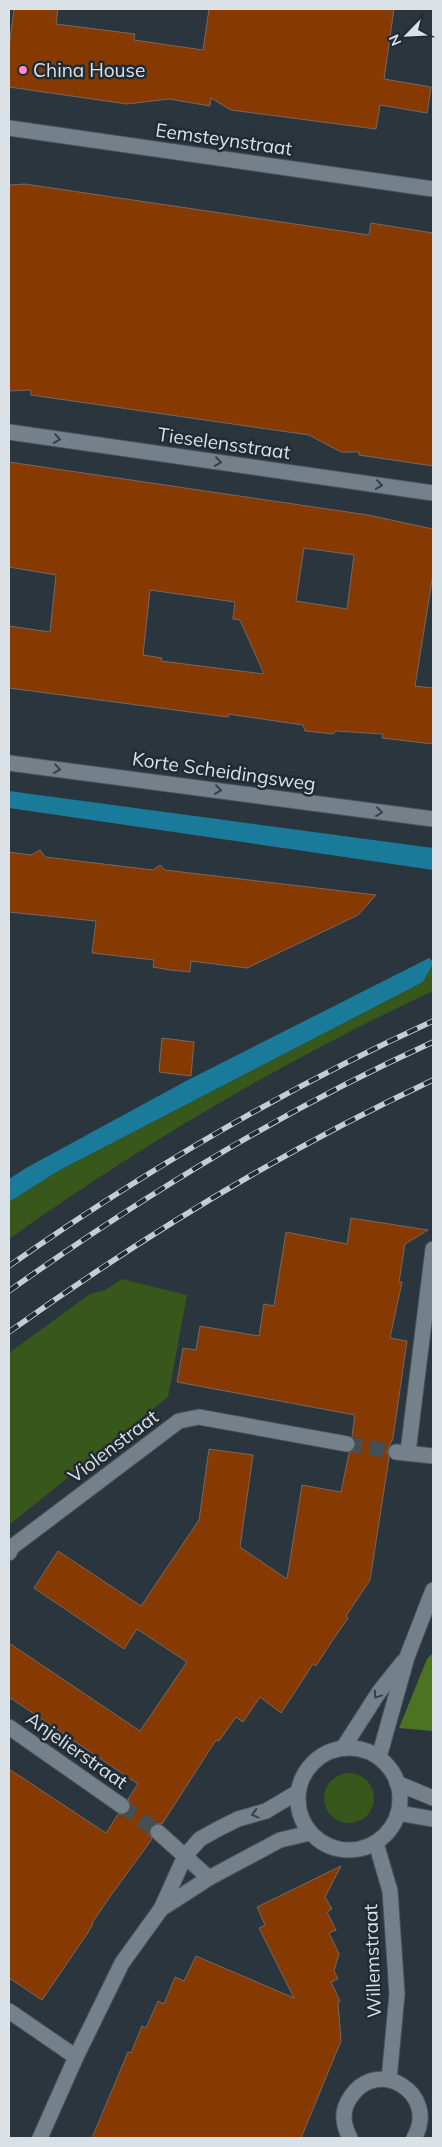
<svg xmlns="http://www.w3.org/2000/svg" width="442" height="2147" font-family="Mulish,sans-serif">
<rect width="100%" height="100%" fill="#2b353d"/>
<g fill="#38571a">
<path d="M433,964v27c-148,69 -291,153 -424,248v-37l49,-31 365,-189z"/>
<polygon points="122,1279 187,1295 168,1397 9,1525 9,1353 90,1294 105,1290"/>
<circle cx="349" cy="1798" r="25"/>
</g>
<polygon fill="#4b7321" points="433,1653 433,1731 399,1728 427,1659"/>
<g fill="#197a99">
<polygon points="9,791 433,848 433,870 9,808"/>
<polygon points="429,958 433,961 433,964 423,982 58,1171 9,1202 9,1179 26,1168 186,1081"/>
</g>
<g fill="#863a02" stroke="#756861" fill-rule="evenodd">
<polygon points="14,9 58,9 56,24 135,34 134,40 203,50 209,9 394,9 384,79 431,87 427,113 380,105 376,129 231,110 211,98 210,106 169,99 127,104 9,87 9,48"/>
<polygon points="25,184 369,235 371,223 433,233 433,466 359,455 359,452 341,452 309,435 31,395 31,390 9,391 9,185"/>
<path d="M9,462l359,53 65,14v45l-18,112 18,2v56l-51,-6 1,-4 -47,-3 -3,3 -28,-3 -2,-6 -75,-11v3l-219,-29v-62l41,6 6,-57 -47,-8zM304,548l50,7 -7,54 -51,-8zM150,590l85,12 -2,17 7,1 24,54 -103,-13 1,-3 -19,-3z"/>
<polygon points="40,850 45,857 153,870 160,865 165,870 376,895 358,915 247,968 191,961 190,972 170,970 153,967 154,960 92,953 96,921 9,912 9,852 31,855"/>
<polygon points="162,1038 194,1042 191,1076 159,1072"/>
<polygon points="351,1218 428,1230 405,1244 399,1282 402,1282 390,1338 407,1341 393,1438 387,1451 389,1458 370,1580 346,1616 348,1618 332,1641 316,1666 313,1664 281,1713 260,1697 243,1722 236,1717 219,1741 216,1740 162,1824 156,1823 151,1826 149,1834 152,1839 109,1898 92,1923 93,1924 87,1934 42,2000 9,1978 9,1769 106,1833 118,1814 126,1815 130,1811 131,1806 128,1799 138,1784 9,1697 9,1643 140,1731 187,1662 137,1629 124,1649 34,1588 58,1551 141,1606 199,1520 209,1449 253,1455 240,1547 287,1579 302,1485 341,1492 349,1453 354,1450 356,1445 352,1436 355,1415 177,1382 183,1348 196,1350 200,1326 259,1336 264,1304 274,1306 286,1232 347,1244"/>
<polygon points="341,1866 325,1897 332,1909 327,1912 336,1930 329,1933 339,1954 334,1971 338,1979 331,1982 340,2001 338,2002 341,2041 301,2138 92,2138 128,2052 131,2053 142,2026 146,2028 158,2001 164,2004 175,1977 184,1981 196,1956 294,1998 259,1928 265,1925 257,1907"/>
</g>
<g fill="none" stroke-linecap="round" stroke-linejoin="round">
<g stroke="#454f56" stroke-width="15" stroke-dasharray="15 8" stroke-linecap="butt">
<polyline points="347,1444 396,1452"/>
<polyline points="122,1806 158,1832"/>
</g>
<g stroke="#4b535b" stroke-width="17">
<g id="minor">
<polyline points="9,128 433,189"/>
<polyline points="9,432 433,493"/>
<polyline points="9,763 433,819"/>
<polyline points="396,1452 433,1456"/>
<polyline points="408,1452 433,1249"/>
<polyline points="9,1553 12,1547 179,1421 199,1417 347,1444"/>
<polyline points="9,1727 122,1806"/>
<polyline points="343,1748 379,1692 403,1662"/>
<circle cx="349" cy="1799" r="51"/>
<polyline points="379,1757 407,1657 433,1590"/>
<polyline points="397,1783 433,1798"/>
<polyline points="398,1813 433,1819"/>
<polyline points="158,1832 209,1878"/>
<polyline points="376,1843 390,1891 397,1994 389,2080"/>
<polyline points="161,1909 209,1878 280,1840 310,1833"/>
<polyline points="9,2011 76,2057"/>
<polyline points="40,2138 76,2057 122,1963 161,1909 185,1856 200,1839 218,1829 238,1819 266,1811 298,1792"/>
<path d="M350,2138c-7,-13 -9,-27 0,-40 27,-43 90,-4 64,40"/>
</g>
</g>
<use href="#minor" stroke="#75818a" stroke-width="15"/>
<g stroke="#c5ccd2" stroke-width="5.5">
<g id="rail">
<path d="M9,1266c134,-94 275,-177 424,-245"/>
<path d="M9,1291c134,-95 274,-181 424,-249"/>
<path d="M9,1332c134,-96 275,-182 424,-252"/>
</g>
</g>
<use href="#rail" stroke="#212b33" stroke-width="4" stroke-dasharray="11" stroke-linecap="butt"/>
</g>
<defs><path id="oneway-chevron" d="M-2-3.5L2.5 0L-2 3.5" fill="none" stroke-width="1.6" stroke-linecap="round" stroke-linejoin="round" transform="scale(1.25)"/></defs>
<g stroke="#364049">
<use href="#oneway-chevron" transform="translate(57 439) rotate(8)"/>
<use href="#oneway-chevron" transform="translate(218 462) rotate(8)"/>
<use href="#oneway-chevron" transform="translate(379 485) rotate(8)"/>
<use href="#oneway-chevron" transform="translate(57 769) rotate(7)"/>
<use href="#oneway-chevron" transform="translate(218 790) rotate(8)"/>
<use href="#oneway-chevron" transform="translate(379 812) rotate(7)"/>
<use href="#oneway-chevron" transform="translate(377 1695) rotate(124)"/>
<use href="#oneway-chevron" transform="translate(255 1814) rotate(165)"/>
</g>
<circle fill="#fa8fc6" stroke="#212b33" stroke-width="2" cx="23" cy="70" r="5"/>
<g text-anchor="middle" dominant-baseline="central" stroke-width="5" stroke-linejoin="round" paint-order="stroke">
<g font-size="19" fill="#dbe2e7" stroke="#212b33" text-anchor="start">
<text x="33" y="70">China House</text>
</g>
<g font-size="19" fill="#dbe2e7" stroke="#212b33">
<text transform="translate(224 139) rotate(8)">Eemsteynstraat</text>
<text transform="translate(224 443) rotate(8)">Tieselensstraat</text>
<text transform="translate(224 771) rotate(8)">Korte Scheidingsweg</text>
<text transform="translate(113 1446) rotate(-37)">Violenstraat</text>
<text transform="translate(77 1750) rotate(35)">Anjelierstraat</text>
<text transform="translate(372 1961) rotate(-92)">Willemstraat</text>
</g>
</g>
<rect width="442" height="2147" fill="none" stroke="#dbe2e7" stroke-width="20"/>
<g transform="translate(407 35) rotate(246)" stroke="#212b33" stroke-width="4" paint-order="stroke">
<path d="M0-4L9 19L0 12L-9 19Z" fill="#dbe2e7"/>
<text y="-8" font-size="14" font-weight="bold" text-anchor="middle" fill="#dbe2e7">N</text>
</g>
</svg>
